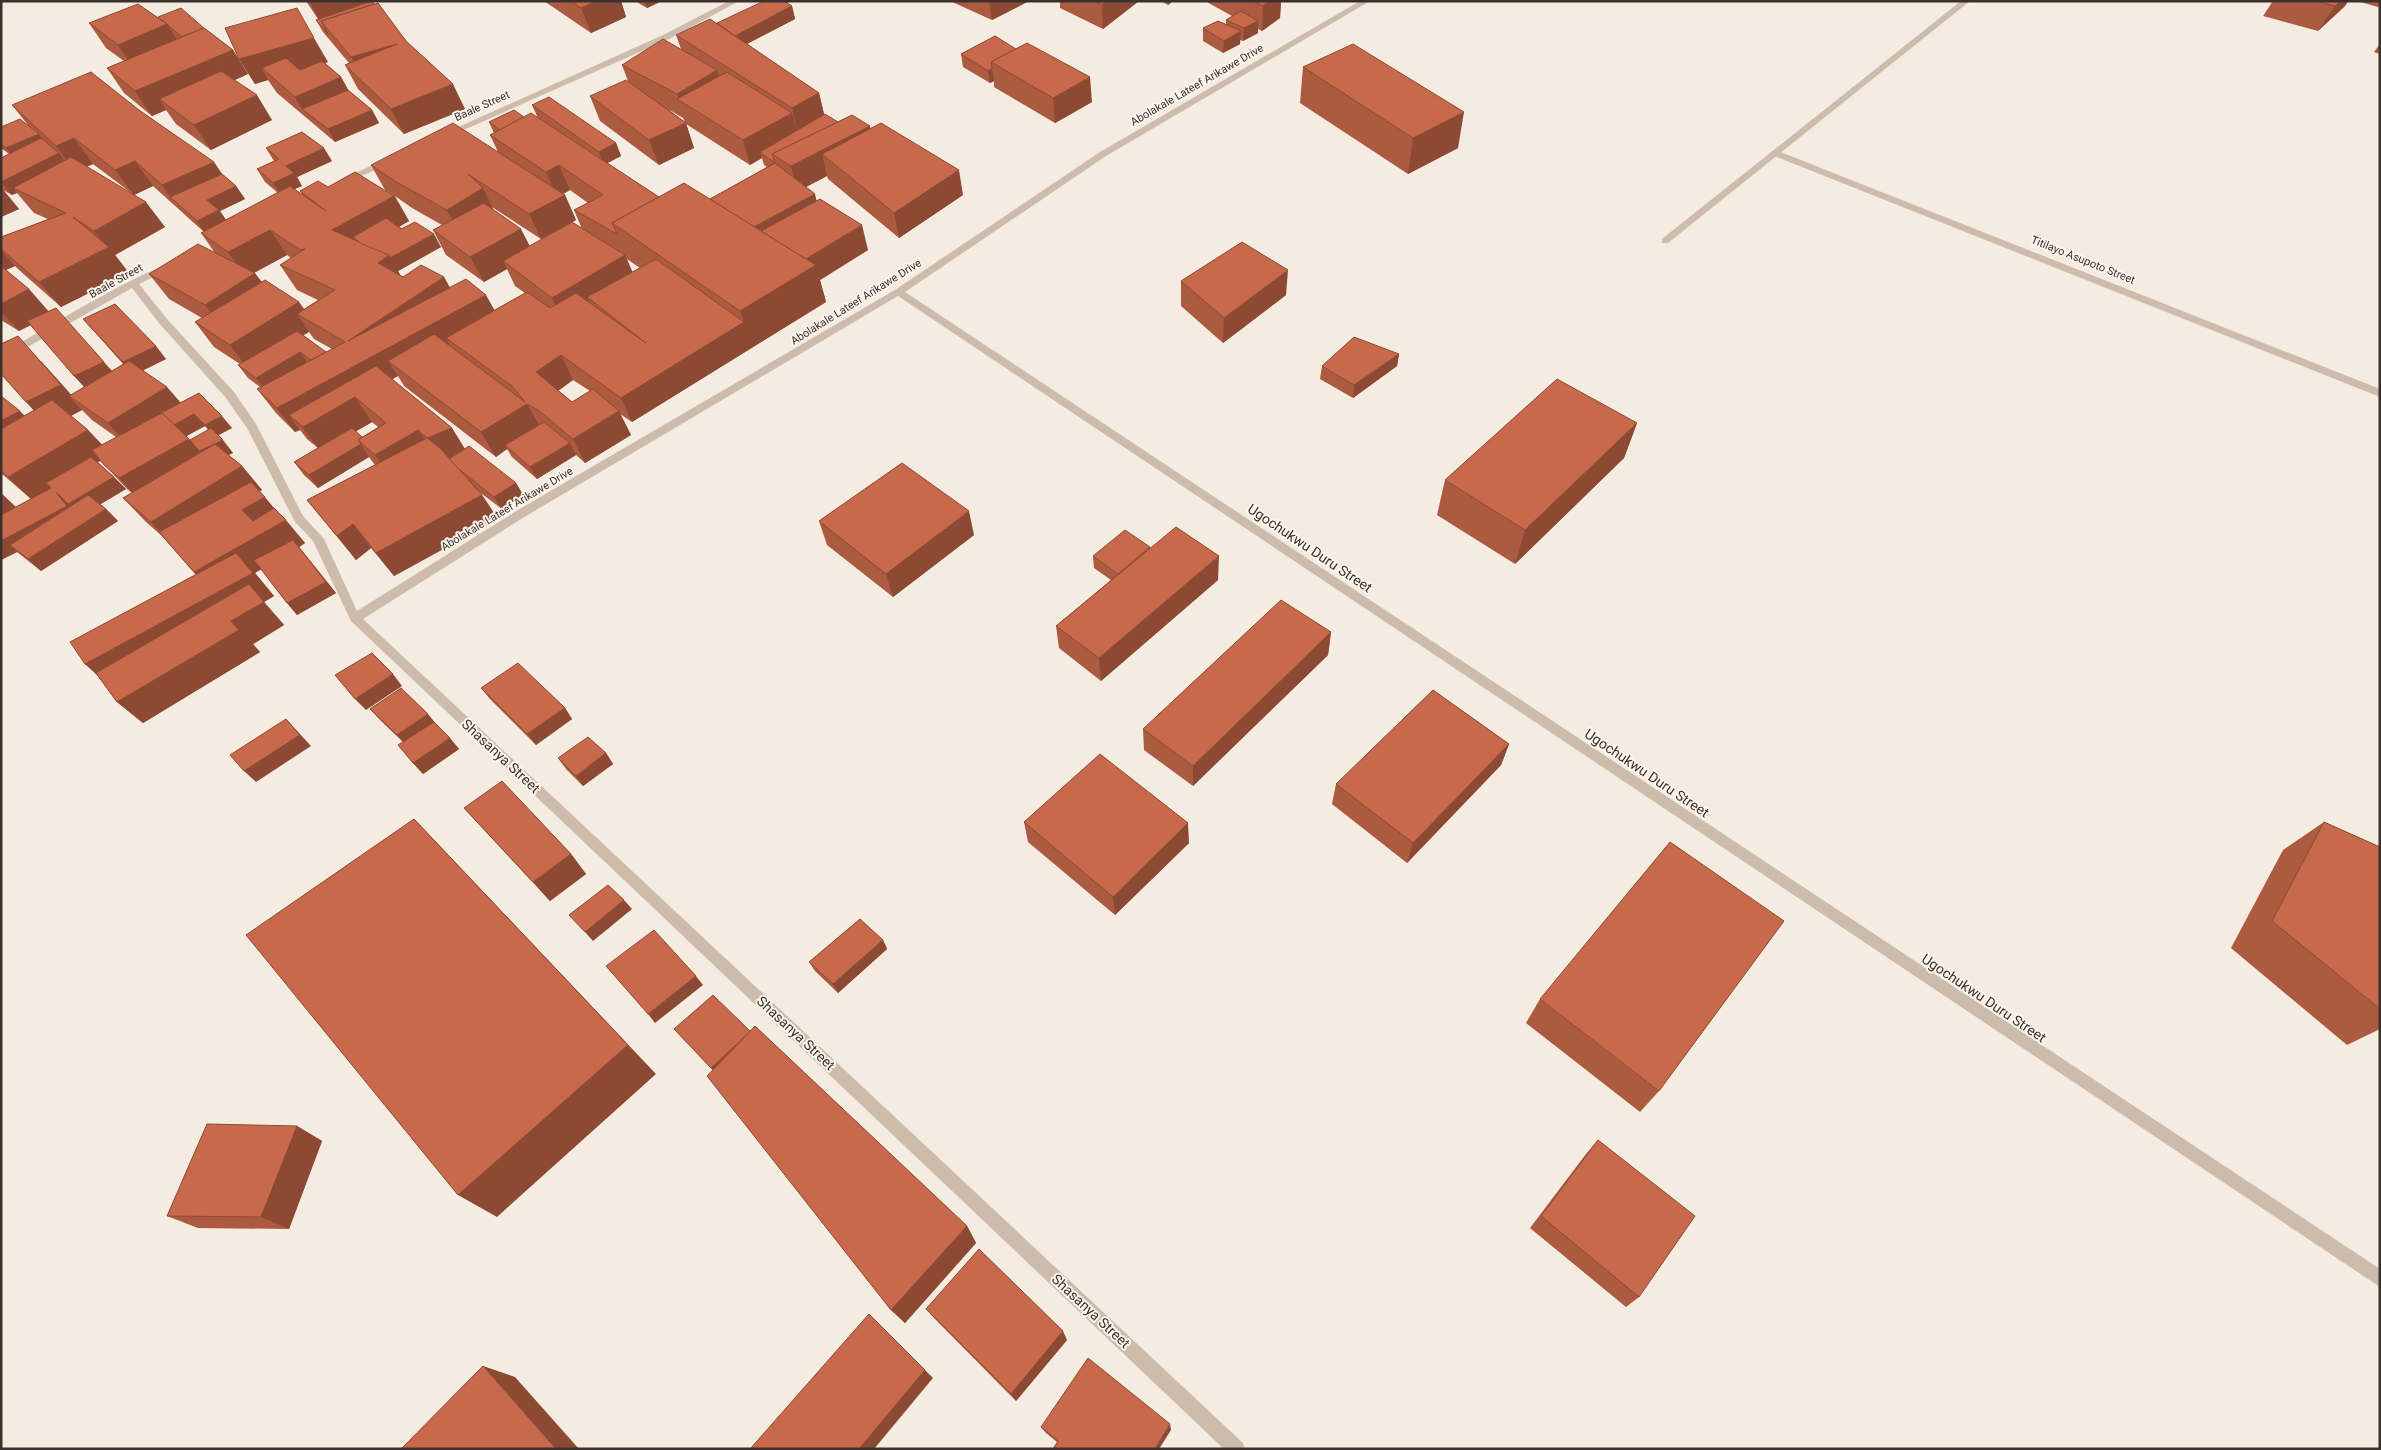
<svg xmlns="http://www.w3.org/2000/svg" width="2381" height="1450" font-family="Roboto,sans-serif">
<rect width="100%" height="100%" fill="#f4ebe1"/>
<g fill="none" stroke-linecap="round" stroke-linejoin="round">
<polygon fill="#cdbbac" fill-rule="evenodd" points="1961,1 1970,1 1668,243 1662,243 1662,239"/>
<g fill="#cdbbac" fill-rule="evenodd">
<polygon points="729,1 739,1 669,39 450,136 443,134 663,35"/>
<path d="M1360,1h10l-264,155 -201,136 1475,977v18l-1482,-991 -372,220 -163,103 880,824 2,6h-21l-873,-828 -38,-80 -18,-19 -48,-94 -21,-30 -67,-75 -27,-35 -131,74v-8c23,-13 152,-91 167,-88v4l-29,14 28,35 67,73 22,32 47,92 21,23 33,72 161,-101 377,-220 205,-138z"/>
<polygon points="1772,151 1778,151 2380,389 2380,397 1772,155"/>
<polygon points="388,158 392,161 391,163 348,182 340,180"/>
</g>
</g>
<g fill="#ac5a40" fill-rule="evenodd">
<polygon points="306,1 372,1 465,109 404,134 358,89 345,65 349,63 323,32 316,20 318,19"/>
<polygon points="544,1 621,1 626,17 591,33"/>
<polygon points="635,1 662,1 647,8"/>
<polygon points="950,1 1029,1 992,20"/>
<polygon points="1060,1 1139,1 1103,29 1060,8"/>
<polygon points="1161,1 1173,1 1168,5"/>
<polygon points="1205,1 1281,1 1280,18 1262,31 1258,29 1258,33 1243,41 1240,40 1240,44 1223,53 1203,41 1203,28 1226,24 1226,20 1232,16"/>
<polygon points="2273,1 2348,1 2345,6 2318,31 2263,16"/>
<polygon points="2357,1 2380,1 2380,6 2378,7"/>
<path d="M792,6l3,13 -48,25 72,49 5,22 14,7 32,4v2l93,67 -64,43 -71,-59 -1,-3 -21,11 10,13 52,50 -48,30 6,22 -194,120 -12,-8 11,21 -46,28 -9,-8 -39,24 -25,-22 -5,-8 -11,8 -92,-71 -6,-10 -6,3 60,49 13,21 51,34 7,12 -21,14 -24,-18 4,4 16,24 -104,57 -23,-28 -15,12 -49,-60 68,-35 -6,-8 -51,31 -14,-13 -10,-13 24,-14 -11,-9 -7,-9 -5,2 -19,-19 -19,-24 3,-2 -12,-9 -10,-13 2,-1 -26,-17 -19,-25 7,-4 -33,-19 -20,-25 66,-21 -14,-20 3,-1 -51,-46 -19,9 31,32 -50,28 14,18 -68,34 -42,-37 -4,-4 -9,4 42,41 64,60 11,-7 -40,-45 83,40 -23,11 38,33 51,25 -14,7 15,18 -5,2 14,11 20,24 -3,1 46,52 -6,4 37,46 -39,22 -10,-12 -26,-34 -6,4 19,23 -10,6 20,23 -31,19 7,8 -117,71 -26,-21 -20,-27 -12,-11 111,-89 -34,-39 -16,-14 -23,-24 9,-5 -5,-4 -26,-28 -3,1 28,27 -26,15 6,5 12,12 -77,50 -24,-19 -16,8v-67l15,14 15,-8 -30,-26v-77l24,20 9,-5 -16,-75 53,59 13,-8 -53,-62 -12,6 -18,-11v-83l47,-18 -14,-6 -17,-20 -5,2 -9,-5 16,19 -18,8v-59l8,-4 -8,-6v-21l27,-2 -16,-20 210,69 14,12 9,13 -25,12 6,9 52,-27 -13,-11 -8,-13 17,-8 -8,-13 66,13 -35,16 5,9 -8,3 9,6 -3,-4 28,-4 65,8 -8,-5 -14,-25 127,-13 -8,-17 4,-2 -5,-11 35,-5 14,1 -6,-13 84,38 5,13 -14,7 52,34 51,2 57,-32 -3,-2 -2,-7 -12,7 -64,-41 8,24 -35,17 -59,-44 -10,-25 38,-15 -6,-16 59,-16 -5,-14 41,-12zM668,109l15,9 2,4zM93,164l41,31 -48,-28zM570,190l18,13 -14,7 8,19 -53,17 -36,-37 -1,-2 49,32 35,-19 -11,-25 -2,-1zM395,196l17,12 30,17 -9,5 13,25 38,27 23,-13 8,17 10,7 -31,17 -45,-23 -5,-10h-41l-3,-2 -2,-4 43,-24 -42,-20 10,-6zM287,255l4,3 -11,7 17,25 21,10 -14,9 -42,-27 -8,-9zM627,259l13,9 -8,4zM309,332l5,7 18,10 -6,3 -23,-17zM573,380l17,11 -18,11 -14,-11zM82,410l10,10 24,17 -14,8 -14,-15 -17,-14zM372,422l6,5 -16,10 -6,-6zM205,426l3,4 -18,10 -4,-4z"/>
<polygon points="158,18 206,29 233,50 248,74 235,80 272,120 211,150 176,124 166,110 152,116 124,93 107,68 124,61 106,48 89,23"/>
<polygon points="995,36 1092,102 1055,123 994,87 994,81 990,83 963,67 961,54"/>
<polygon points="2380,44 2380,54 2374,52"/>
<polygon points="239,59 328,62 325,63 341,77 348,90 372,110 379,123 335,142 277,93 268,80 255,84"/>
<polygon points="1303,67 1458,148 1408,174 1300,103"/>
<polygon points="1181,281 1286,295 1223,343 1181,306"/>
<polygon points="1399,354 1397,366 1353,398 1320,379 1322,366"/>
<polygon points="1637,423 1624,458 1515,564 1437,515 1445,480"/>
<polygon points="819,521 974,535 893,597 827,545"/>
<polygon points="1150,547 1218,580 1101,681 1059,648 1056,626 1111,580 1094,568 1093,556"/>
<polygon points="1331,632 1328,655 1193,786 1144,750 1143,729"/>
<polygon points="481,688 565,708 572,719 536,745 490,699"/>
<polygon points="370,709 437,725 459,749 423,774 413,763 403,742 380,720"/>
<polygon points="1509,744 1501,765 1407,863 1332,804 1336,784"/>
<polygon points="606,753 613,764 583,786 566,769 558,758"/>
<polygon points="464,808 571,854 586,874 550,901"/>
<polygon points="1024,822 1189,843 1115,915 1028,842"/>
<polygon points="2324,822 2380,847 2380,1029 2347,1045 2231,948 2283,850"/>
<polygon points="883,940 887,949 838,993 815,971 809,962"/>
<polygon points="1540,999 1659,1091 1640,1112 1526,1023"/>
<polygon points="674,1029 750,1031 967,1226 976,1243 905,1323 891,1310 713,1070"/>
<polygon points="297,1126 322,1141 289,1229 198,1228 167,1216"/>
<polygon points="1598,1140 1639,1297 1626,1307 1530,1228 1586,1154"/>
<polygon points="926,1309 1067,1340 1016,1401 934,1318"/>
<polygon points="1041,1427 1171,1430 1057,1442 1046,1433"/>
</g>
<g fill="#8c4a34">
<polygon points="309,1 372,1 321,21 322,25"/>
<polygon points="596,1 621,1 626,17 591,33 581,8"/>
<polygon points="644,1 662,1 647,8"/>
<polygon points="989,1 1029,1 992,20"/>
<polygon points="1106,1 1139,1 1103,29 1102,5"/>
<polygon points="1168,1 1173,1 1168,5"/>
<polygon points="1265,1 1281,1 1280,18 1262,31 1263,6"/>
<polygon points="2341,1 2348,1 2345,6 2318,31 2335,6"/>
<polygon points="792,6 795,19 735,50 732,37"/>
<polygon points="1258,21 1258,33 1243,41 1244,28"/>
<polygon points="167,24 183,49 135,70 118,45"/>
<polygon points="1241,31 1240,44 1223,53 1224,41"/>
<polygon points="314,38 328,62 273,78 262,68 268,80 255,84 239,59"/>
<polygon points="397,44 364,82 351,57"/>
<polygon points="233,50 248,74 171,108 159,99 166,110 152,116 135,91"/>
<polygon points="992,68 994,81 990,83 988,71"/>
<polygon points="717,70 725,95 679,100 677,94"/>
<polygon points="341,77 355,102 302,109 295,97"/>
<polygon points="1090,77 1092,102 1055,123 1053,98"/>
<polygon points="453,84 465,109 404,134 391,109"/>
<polygon points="819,93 825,118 798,133 792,108"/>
<polygon points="257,95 272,120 211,150 194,125"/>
<polygon points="372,110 379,123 335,142 328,129"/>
<polygon points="1464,112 1458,148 1408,174 1413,138"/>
<polygon points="792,113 799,138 760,152 762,158 750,165 743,140"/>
<polygon points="686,123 694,148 659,165 649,140"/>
<polygon points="870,126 875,151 822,154 827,176 798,191 791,166"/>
<polygon points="39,134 49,147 17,161 6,148"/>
<polygon points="74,138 93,164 75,172 56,146"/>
<polygon points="616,143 621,156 604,165 599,152"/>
<polygon points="324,148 332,161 297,177 302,186 281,195 273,183 286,166"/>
<polygon points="59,153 69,166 13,188 17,193 12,195 1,182"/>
<polygon points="135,161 153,186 134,195 115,170"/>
<polygon points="214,162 231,187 170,197 162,185"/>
<polygon points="559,165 570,190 557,197 546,172"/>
<polygon points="959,170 963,195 899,238 894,213"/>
<polygon points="236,186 245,199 220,211 228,223 206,234 197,221 207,200"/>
<polygon points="1,187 19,209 1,217"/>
<polygon points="483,188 495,213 460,235 447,210"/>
<polygon points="815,194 821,219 774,245 747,230"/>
<polygon points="565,195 576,220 541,239 529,214"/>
<polygon points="394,196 409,221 365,246 353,237 360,249 332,230"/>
<polygon points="146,202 165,227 115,255 129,273 61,307 39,282 107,248 94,231"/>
<polygon points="862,225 868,250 820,280 826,302 632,422 621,398 744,322 740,311 800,263"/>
<polygon points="521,229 534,254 503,261 507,269 484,282 470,257"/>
<polygon points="270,230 287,255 246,277 228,252"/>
<polygon points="434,234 441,247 398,271 403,280 378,263 389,255"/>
<polygon points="1,250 15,266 1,272"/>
<polygon points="625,255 636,280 587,297 591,306 564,323 552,298"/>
<polygon points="1288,270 1286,295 1223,343 1224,318"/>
<polygon points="255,273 273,298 224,329 205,305"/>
<polygon points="444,277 458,302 486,295 500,320 446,338 451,347 388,361 398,376 357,399 355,397 372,422 321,452 303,428 289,415 300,430 295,432 277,408 348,341"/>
<polygon points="29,289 51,314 19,331 1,312 1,304"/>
<polygon points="299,302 315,324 297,314 309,332 248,369 230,345"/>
<polygon points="156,346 166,359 134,375 123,362"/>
<polygon points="300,352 309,365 266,391 256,378"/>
<polygon points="1399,354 1397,366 1353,398 1354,385"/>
<polygon points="561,355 573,380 549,397 536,372"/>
<polygon points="41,361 76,400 69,396 82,410 49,427 26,402"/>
<polygon points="104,362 125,386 97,400 74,376"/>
<polygon points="167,387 188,411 130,447 108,423"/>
<polygon points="527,404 541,428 505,445 507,449 496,457 481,432"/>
<polygon points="20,411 44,436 1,459 1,421"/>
<polygon points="619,411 631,435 585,463 573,439"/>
<polygon points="194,414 205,426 183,438 172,425"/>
<polygon points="222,416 232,428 215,437 205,425"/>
<polygon points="1637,423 1624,458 1515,564 1525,530"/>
<polygon points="452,428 467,453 443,462 427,438"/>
<polygon points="88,430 111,454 33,501 8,477"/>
<polygon points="418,430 434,454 392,479 375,455"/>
<polygon points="189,439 199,451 223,440 233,453 210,464 141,502 119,478"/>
<polygon points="570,443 576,455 537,479 530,467"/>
<polygon points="361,444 369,457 318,488 309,475"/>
<polygon points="242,466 262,490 173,546 151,522"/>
<polygon points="114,477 126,489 81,516 68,504"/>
<polygon points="516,483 523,495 502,509 494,497"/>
<polygon points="56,492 68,504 79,518 10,545 17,552 1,560 1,541"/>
<polygon points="1,493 24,515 1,530"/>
<polygon points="482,495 498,519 394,576 376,553"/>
<polygon points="265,497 284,521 286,520 305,543 299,547 336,593 297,615 287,603 299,547 255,573 274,596 264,602 284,625 253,644 260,652 143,723 117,702 110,686 85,664 214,594 194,572 242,510"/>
<polygon points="106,509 118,521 41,571 28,559"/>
<polygon points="969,511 974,535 893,597 886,574"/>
<polygon points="353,524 371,548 356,560 337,536"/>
<polygon points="1219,556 1218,580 1101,681 1099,658"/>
<polygon points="1331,632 1328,655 1193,786 1193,766"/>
<polygon points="393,674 402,686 366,710 355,699"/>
<polygon points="565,708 572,719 536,745 527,734"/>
<polygon points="428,714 437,725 407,746 397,735"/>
<polygon points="286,719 311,746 256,782 244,771"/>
<polygon points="450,738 459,749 423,774 413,763"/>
<polygon points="1509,744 1501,765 1407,863 1413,843"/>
<polygon points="606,753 613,764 583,786 576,776"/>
<polygon points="414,819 656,1074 497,1217 458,1195"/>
<polygon points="1188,823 1189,843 1115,915 1113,897"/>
<polygon points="571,854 586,874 550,901 533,882"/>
<polygon points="624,900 632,909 593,941 585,932"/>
<polygon points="883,940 887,949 838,993 833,984"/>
<polygon points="696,976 703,985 655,1023 648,1014"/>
<polygon points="751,1033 718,1076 711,1068"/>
<polygon points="297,1126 322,1141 289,1229 261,1217"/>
<polygon points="967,1226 976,1243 905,1323 891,1310"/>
<polygon points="869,1314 933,1378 874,1449 859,1449"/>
<polygon points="1063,1331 1067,1340 1016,1401 1011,1394"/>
<polygon points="483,1366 515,1377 579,1449 556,1449"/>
<polygon points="1170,1424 1171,1430 1159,1449 1155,1449"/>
</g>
<g fill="#c8694b" stroke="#8c4a34">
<polygon points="372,1 374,4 321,21 328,34 316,20"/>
<polygon points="571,1 596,1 581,8"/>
<polygon points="764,1 784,1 792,6 735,36 717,23"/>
<polygon points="1095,1 1106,1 1102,5"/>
<polygon points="1253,1 1270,1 1263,6"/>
<polygon points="2317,1 2341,1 2335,6"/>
<polygon points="378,3 406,41 453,84 391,109 345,65 397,44 351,57 321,21"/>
<polygon points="138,4 167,24 118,45 89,23"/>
<polygon points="181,8 205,29 204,28 182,37 169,26 167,24 158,17"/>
<polygon points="297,8 314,38 239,59 225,28"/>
<polygon points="1241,11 1258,21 1244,28 1226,20"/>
<polygon points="710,19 819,93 792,108 676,35"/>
<polygon points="1218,21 1241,31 1224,41 1203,28"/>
<polygon points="204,28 233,50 135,91 107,68"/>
<polygon points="995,36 1016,49 991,62 992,68 988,71 961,54"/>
<polygon points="663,39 717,70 677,94 622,65"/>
<polygon points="1027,43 1090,77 1053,98 991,62"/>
<polygon points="1353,44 1464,112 1413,138 1303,67"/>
<polygon points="286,58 300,70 322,61 341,77 295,97 262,68"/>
<polygon points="221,71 257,95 194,125 159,99"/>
<polygon points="91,72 139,110 214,162 162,185 135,161 115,170 74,138 56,146 12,105"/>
<polygon points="727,72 792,113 743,140 677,99"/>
<polygon points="626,80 686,123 649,140 590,96"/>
<polygon points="348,90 372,110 328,129 302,109"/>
<polygon points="549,97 616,143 599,152 532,105"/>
<polygon points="514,110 524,117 500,130 489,122"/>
<polygon points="531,113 659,197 612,223 617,234 574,210 603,195 559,165 546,172 490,135"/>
<polygon points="825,114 838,122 772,154 775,163 760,152"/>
<polygon points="852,115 870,126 791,166 772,154"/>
<polygon points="20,119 39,134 6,148 1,144 1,127"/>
<polygon points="453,123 565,195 529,214 468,174 483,188 447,210 398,183 371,165"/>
<polygon points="881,123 959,170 894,213 822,154"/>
<polygon points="302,132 324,148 286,166 294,173 273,183 257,169 279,159 266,148"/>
<polygon points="41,138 59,153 1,182 1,158"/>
<polygon points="71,157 146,202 94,231 73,217 109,247 39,282 1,249 1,237 66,213 13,188"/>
<polygon points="775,163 815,194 754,227 710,199"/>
<polygon points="355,172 394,196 332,230 389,255 378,263 403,277 421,265 444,277 348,341 466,279 486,295 277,408 257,389 345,342 297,314 335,290 280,265 305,249 300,250 270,230 228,252 201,233 290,186 326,211 300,191 318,181 328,187"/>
<polygon points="222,174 236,186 207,200 219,210 197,221 170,197"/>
<polygon points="684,183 816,265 740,311 612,223"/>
<polygon points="820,199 862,225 806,259 761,231"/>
<polygon points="484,203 521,229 470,257 433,230"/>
<polygon points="386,218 401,229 415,222 434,234 390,258 389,255 362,244 353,237"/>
<polygon points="572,222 625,255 552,298 503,261"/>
<polygon points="1242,242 1288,270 1224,318 1181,281"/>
<polygon points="198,244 255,273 205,305 149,274"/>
<polygon points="656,259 744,322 621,398 561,355 536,372 572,402 593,389 619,411 573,439 538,410 527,404 481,432 388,361 434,334 525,402 512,386 446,338 527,292 550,308 576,293 646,343 587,297"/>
<polygon points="1,266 29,289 1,304"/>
<polygon points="265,280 299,302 230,345 195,322"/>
<polygon points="115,304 156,346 123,362 83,319"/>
<polygon points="56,308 104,362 74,376 27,321"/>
<polygon points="297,331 326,352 311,360 300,352 256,378 238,365"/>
<polygon points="18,336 61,385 26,402 1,374 1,344"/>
<polygon points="1354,337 1399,354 1354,385 1322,366"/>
<polygon points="129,361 167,387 108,423 69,396"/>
<polygon points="376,366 452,428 427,438 418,430 375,455 358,440 386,423 355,397 303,427 289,415"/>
<polygon points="1557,379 1637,423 1525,530 1445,480"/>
<polygon points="199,393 222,416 205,425 194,414 174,425 162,413 161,413"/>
<polygon points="1,396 20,411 1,421"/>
<polygon points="52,400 88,430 8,477 1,471 1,429"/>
<polygon points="162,413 189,439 119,478 104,465 92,450"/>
<polygon points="544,422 570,443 530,467 505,445"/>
<polygon points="211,428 223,440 199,451 190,440"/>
<polygon points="352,428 362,437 358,440 361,444 309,475 294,462"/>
<polygon points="427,438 440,448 482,495 376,553 353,524 337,536 307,500"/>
<polygon points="215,444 242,466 151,522 123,498"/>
<polygon points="469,446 516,483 494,497 459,469 449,459"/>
<polygon points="91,457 114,477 68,504 56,492 67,506 1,541 1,515 51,488 46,483"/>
<polygon points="902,463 969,511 886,574 819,521"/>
<polygon points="251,482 265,497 242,510 253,521 274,508 286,520 194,572 159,532"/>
<polygon points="88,495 106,509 28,559 10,545"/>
<polygon points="1176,527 1219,556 1099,658 1056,626"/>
<polygon points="1125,530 1150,547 1118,574 1093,556"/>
<polygon points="293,540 326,582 287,603 254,560"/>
<polygon points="236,553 253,573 85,664 70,642"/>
<polygon points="249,584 264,602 231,621 239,630 117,702 96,673"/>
<polygon points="1281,600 1331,632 1193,766 1143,729"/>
<polygon points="372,653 393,674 355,699 335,675"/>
<polygon points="518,663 565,708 527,734 481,688"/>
<polygon points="401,688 428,714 397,735 370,709"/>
<polygon points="1433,690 1509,744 1413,843 1336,784"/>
<polygon points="286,719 300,735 244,771 230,755"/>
<polygon points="434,722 450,738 413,763 398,745"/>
<polygon points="588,737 606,753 576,776 558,758"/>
<polygon points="1100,754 1188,823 1113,897 1024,822"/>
<polygon points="502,781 571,854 533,882 464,808"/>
<polygon points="414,819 628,1045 458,1195 246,935"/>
<polygon points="2324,822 2380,847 2380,1009 2272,921"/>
<polygon points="1670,842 1784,921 1659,1091 1540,999"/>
<polygon points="608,885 624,900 585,932 569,915"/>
<polygon points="860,919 883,940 833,984 809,962"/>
<polygon points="654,930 696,976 648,1014 606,966"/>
<polygon points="713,995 750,1031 736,1045 711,1068 674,1029"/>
<polygon points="755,1026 967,1226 891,1310 707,1076"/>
<polygon points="207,1124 297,1126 261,1217 167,1216"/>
<polygon points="1598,1140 1695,1216 1639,1297 1541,1216"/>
<polygon points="979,1249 1063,1331 1011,1394 926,1309"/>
<polygon points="869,1314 925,1370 859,1449 750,1449"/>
<polygon points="1088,1358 1170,1424 1155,1449 1053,1449 1058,1441 1041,1427"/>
<polygon points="483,1366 556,1449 401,1449"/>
</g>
<g text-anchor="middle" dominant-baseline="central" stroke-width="4" stroke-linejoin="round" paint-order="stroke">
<g font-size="11" fill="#3b302b" stroke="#fbf5ee">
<text transform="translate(1197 85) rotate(-30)">Abolakale Lateef Arikawe Drive</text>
<text transform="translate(482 106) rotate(-24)">Baale Street</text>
<text transform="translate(2083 260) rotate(22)">Titilayo Asupoto Street</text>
<text transform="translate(116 281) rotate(-29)">Baale Street</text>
<text transform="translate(856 302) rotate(-32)">Abolakale Lateef Arikawe Drive</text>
<text transform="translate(507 509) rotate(-31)">Abolakale Lateef Arikawe Drive</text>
</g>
<g font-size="14" fill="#3b302b" stroke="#fbf5ee">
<text transform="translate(1310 548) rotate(34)">Ugochukwu Duru Street</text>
<text transform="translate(501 756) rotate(43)">Shasanya Street</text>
<text transform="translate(1647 773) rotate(34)">Ugochukwu Duru Street</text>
<text transform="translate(1984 998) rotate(34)">Ugochukwu Duru Street</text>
<text transform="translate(796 1033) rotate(43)">Shasanya Street</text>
<text transform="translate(1091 1311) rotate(43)">Shasanya Street</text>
</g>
</g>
<rect width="2381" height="1450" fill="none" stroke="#3b302b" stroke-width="5"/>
</svg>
